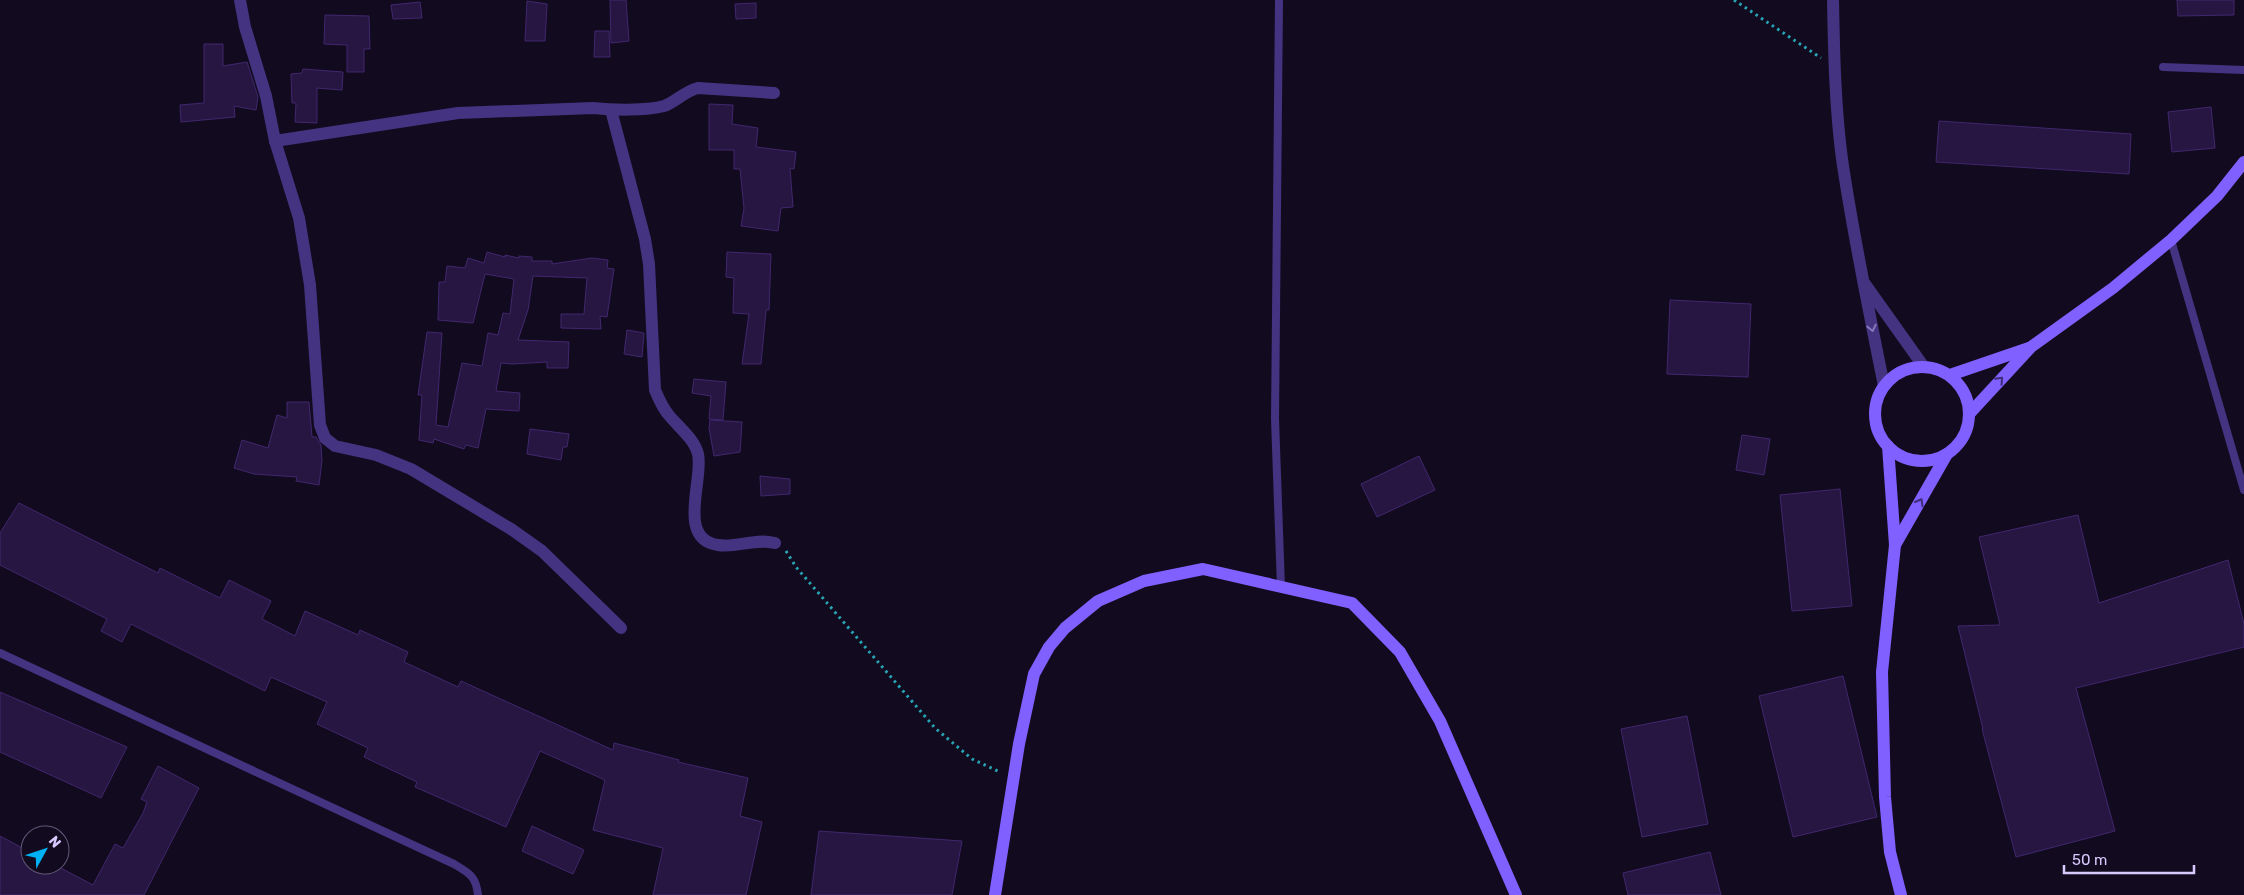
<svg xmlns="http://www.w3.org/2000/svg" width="2244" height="895" font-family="Rubik,sans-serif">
<rect width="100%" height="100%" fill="#120b1f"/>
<g fill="#261641" stroke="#41276e">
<polygon points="610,0 626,0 629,41 611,43"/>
<polygon points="2177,0 2234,0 2234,15 2178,16"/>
<polygon points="527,1 547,4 545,41 525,41"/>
<polygon points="420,2 422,18 393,19 391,5"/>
<polygon points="756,3 756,18 736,19 735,4"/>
<polygon points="325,15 369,16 370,49 364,49 364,72 347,72 347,45 324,44"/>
<polygon points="595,31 609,31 610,57 594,57"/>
<polygon points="204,44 223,44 223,66 247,62 258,97 256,110 234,106 235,117 181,122 180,105 204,103"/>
<polygon points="303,69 343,72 342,90 317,88 317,123 295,122 296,103 292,103 291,74 302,73"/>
<polygon points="709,104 733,105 732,124 758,128 756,147 796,152 794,169 790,168 793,207 781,208 778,231 741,226 744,208 740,169 734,169 734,150 709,150"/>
<polygon points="2211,107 2215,148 2172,152 2168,112"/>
<polygon points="1939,121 2131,134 2129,174 1936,162"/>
<polygon points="487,252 505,257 505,255 519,258 519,256 532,257 532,261 552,261 552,264 592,258 608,260 607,268 614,269 607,317 600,316 601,329 561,328 561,314 584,314 587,278 533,276 528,310 518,340 569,342 568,368 547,368 547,362 512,364 501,363 496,391 520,393 519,411 486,409 478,448 466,445 464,449 434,439 433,443 419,440 422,395 418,395 427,332 442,333 436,425 448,427 462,363 482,366 488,333 498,335 503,313 510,314 514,279 485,274 473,323 438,320 439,282 445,282 447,266 465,268 468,258 484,263"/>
<polygon points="727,252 771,254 769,310 766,310 761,364 742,364 749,314 733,313 734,278 726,277"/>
<polygon points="1670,300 1751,304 1748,377 1667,374"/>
<polygon points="627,330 644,333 642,357 624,354"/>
<polygon points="694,379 726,382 723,420 709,419 711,396 692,393"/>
<polygon points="287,402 309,402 312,437 316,437 321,445 322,460 319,485 296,481 297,477 254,474 234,468 242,440 268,448 277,415 287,418"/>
<polygon points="710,420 742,422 740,452 714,456 709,428"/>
<polygon points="530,429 569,434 567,447 563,447 561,460 527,454"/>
<polygon points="1742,435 1770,439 1764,475 1736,470"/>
<polygon points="1419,456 1435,490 1377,517 1361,484"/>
<polygon points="760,476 790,479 790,494 761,496"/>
<polygon points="1840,489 1852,606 1792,611 1780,495"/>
<polygon points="19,503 158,573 160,568 220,598 229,580 271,601 262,619 295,636 305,611 358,635 360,630 408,652 404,662 458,687 461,681 613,750 614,743 679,760 678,762 748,778 740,816 762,822 746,895 653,895 663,848 593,830 605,780 540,751 506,827 415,787 417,782 364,757 368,748 317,724 327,702 271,677 265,691 131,624 122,642 101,631 107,619 0,565 0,533"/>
<polygon points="2078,515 2099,603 2228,560 2244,624 2244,647 2076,688 2115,831 2016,857 1982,729 1983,729 1958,626 2000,625 1979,537"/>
<polygon points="1843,676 1877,817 1793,837 1759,696"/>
<polygon points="0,692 127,747 101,798 0,752"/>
<polygon points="1687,716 1708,824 1642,837 1621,729"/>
<polygon points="158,766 199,788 144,895 0,895 0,836 30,852 30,865 55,865 93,885 115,844 123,848 143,813 147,802 141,799"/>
<polygon points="532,826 584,850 573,874 522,851"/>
<polygon points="819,831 962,841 952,895 811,895"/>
<polygon points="1710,852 1721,895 1628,895 1623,873"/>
</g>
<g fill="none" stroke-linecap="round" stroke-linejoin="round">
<g stroke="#27a5b5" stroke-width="3" stroke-dasharray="2.5 4" stroke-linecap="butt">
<polyline points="1734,0 1821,58"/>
<polyline points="786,551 796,567 935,728 972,759 1000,772"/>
</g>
<g stroke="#443380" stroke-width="8">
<polyline points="1279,0 1275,419 1281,587"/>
<polyline points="2163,67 2244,70"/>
<polyline points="2171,240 2244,490"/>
<path d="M0,653l454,211c15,9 22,12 24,31"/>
</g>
<g stroke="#443380" stroke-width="12">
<polyline points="240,0 245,27 266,96 275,141 299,218 310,285 320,425 325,438 335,446 376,455 411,469 511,529 542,551 621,628"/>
<path d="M1833,0c1,53 2,106 9,159 11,76 27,152 42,227"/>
<path d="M611,110l34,129 4,25 6,126c4,9 7,17 13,24 9,12 26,24 30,40 6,25 -22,85 20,91 19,3 36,-7 57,-2"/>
<path d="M275,141l183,-28 135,-5c18,2 53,3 71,-2 12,-4 19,-14 34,-18l76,5"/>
<polyline points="1865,284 1924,367"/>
</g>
<g stroke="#8060ff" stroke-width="12">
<circle cx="1922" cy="414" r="47"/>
<polyline points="1950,375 2029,348"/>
<polyline points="1970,413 2031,347 2113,288 2171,240 2217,196 2244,162"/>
<polyline points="1888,446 1895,545 1882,672 1885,797 1890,852 1901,895"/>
<polyline points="1895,545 1947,454"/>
<polyline points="995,895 1019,744 1034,674 1049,647 1065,628 1098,601 1144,581 1203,569 1352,603 1400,652 1440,721 1516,895"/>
</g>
</g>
<defs><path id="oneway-chevron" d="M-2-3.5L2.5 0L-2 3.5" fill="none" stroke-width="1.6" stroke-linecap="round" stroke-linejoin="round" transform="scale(1.25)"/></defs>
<use stroke="#8776b9" href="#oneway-chevron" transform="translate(1872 328) rotate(78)"/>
<g stroke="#3e2d79">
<use href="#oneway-chevron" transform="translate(2000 380) rotate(-47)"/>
<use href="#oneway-chevron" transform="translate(1920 502) rotate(-60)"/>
</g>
<g transform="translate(45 850) rotate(50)"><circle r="24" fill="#120b1f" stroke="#615779"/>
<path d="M0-4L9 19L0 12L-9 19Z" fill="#00b1f4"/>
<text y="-8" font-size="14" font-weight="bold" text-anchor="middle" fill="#d8c9ff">N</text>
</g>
<path d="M2064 865v8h130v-8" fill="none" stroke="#d8c9ff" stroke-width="2.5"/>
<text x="2072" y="865" font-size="15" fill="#d8c9ff" stroke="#120b1f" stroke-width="4" paint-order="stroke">50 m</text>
</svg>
